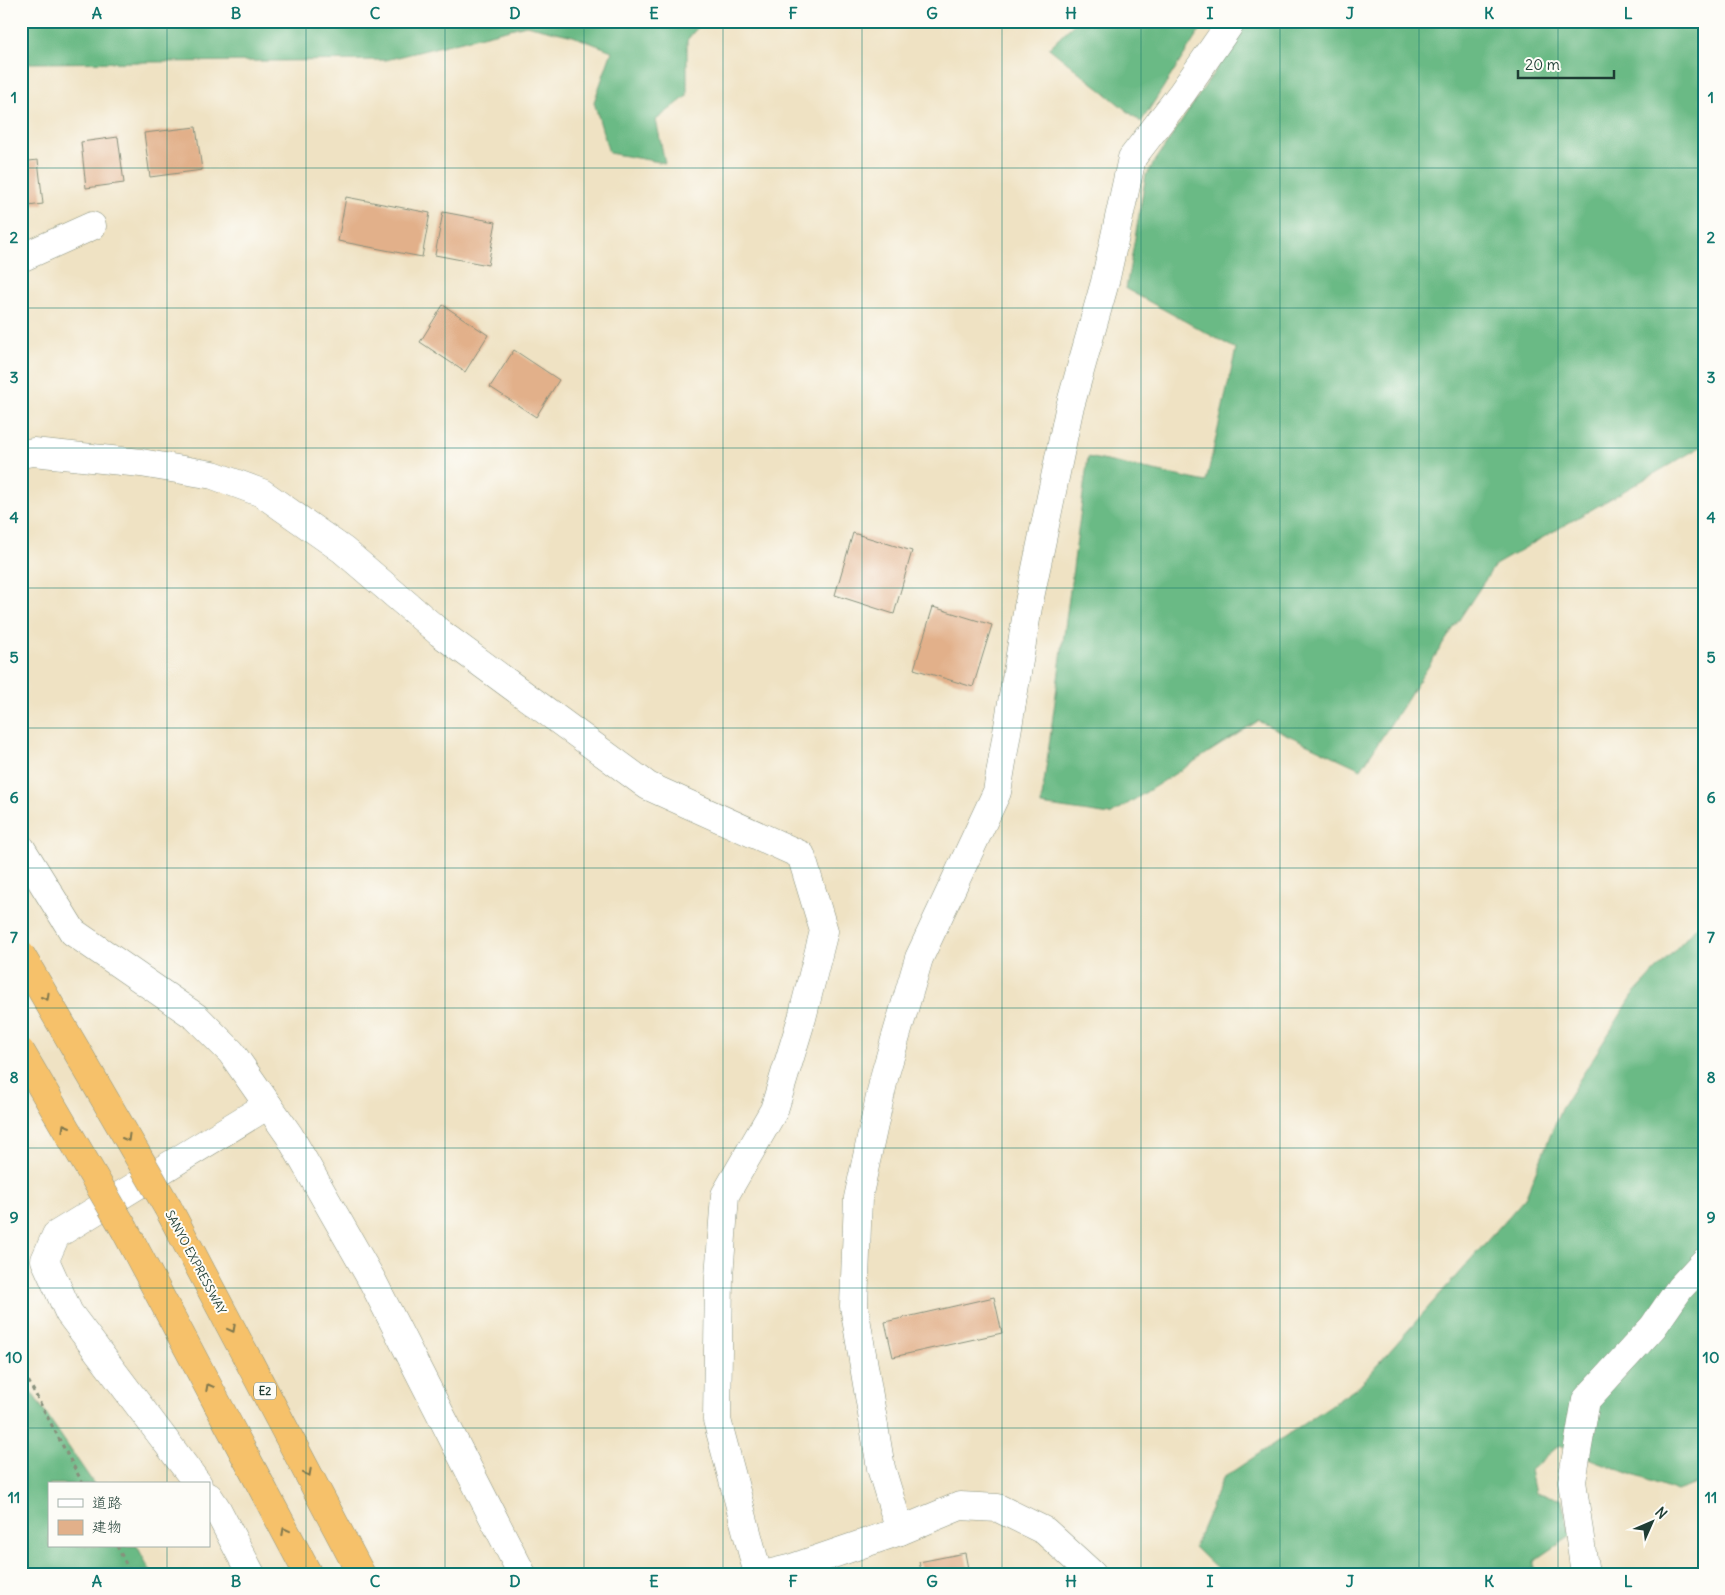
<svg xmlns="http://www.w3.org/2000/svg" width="1725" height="1595" font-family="Delius,'Klee One',sans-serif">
<rect width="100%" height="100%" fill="#fdfcf7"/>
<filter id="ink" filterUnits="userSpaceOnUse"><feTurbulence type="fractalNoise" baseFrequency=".02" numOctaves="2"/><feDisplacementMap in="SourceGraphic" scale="10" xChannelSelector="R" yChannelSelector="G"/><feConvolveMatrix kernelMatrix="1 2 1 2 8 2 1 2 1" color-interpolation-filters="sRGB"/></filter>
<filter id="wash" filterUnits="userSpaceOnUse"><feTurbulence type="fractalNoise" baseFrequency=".0096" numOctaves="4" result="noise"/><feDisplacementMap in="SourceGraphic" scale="20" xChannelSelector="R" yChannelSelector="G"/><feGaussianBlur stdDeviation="1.12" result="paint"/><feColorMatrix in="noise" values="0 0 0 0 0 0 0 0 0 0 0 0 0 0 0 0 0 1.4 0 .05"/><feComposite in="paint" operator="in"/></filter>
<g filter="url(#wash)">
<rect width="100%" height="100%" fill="#efe2c3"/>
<g fill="#6bba85" stroke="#457c5c">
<polygon points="21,21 703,21 687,40 687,96 656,120 665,163 609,153 594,102 612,51 573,36 526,25 386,60 31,63 21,66"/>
<polygon points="1077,21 1206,21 1141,122 1049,48"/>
<polygon points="1248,21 1704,21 1704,445 1495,565 1361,769 1258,721 1110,815 1041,805 1088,457 1206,482 1236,349 1126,289 1146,175"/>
<polygon points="1704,923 1704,1481 1677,1491 1593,1460 1560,1445 1530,1470 1535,1494 1561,1498 1571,1536 1534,1561 1534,1574 1222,1574 1194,1547 1223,1478 1358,1387 1525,1198 1561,1109 1633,995 1699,924"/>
<polygon points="21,1377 94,1484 49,1484 49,1546 137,1546 152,1574 21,1574"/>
</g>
<g id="blocks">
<g fill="#e2b08a">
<polygon points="196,127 202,170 150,177 144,133"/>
<polygon points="118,137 124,183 86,188 81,142"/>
<polygon points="38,160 43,204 21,207 21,162"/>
<polygon points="346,197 430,213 422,257 338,241"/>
<polygon points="443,212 496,222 488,265 435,255"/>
<polygon points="443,305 488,335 465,372 420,342"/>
<polygon points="514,350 559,380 536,417 490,387"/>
<polygon points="853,533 912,551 894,614 835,595"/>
<polygon points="933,607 992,625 973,687 914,669"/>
<polygon points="994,1297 1002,1333 893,1357 885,1322"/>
<polygon points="965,1553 969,1574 922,1574 919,1562"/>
</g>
</g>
</g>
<g filter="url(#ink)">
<use href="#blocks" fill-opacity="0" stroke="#87907c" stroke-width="1"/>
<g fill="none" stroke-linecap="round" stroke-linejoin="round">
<g stroke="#87907c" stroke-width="29">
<g id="minor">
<polyline points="21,258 92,226"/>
<polyline points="21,454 33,452 141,463 213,475 262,493 343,550 440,633 648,786 801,855 824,931 802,1018 774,1110 725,1195 719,1277 717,1420 758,1574"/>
<polyline points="21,848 73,932 196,1017 231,1052 289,1135 373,1282 522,1574"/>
<polyline points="198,1484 69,1313 45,1260 56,1235 268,1105"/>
<polyline points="209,1497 217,1509 251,1574"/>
<polyline points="900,1531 881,1468 854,1306 858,1198 885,1074 919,958 997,792 1028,607 1069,410 1105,282 1132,158 1182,93 1232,21"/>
<polyline points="767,1574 792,1568 900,1531 960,1506 998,1508 1045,1531 1092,1574"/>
<polyline points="1585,1574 1572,1481 1586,1400 1653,1327 1680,1288 1704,1262"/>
</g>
</g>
<g stroke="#87907c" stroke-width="29">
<g id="highway">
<polyline points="168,1208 361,1574"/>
<polyline points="125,1230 308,1574"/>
</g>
</g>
<g stroke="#87907c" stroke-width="3" stroke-dasharray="4 4" stroke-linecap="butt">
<polyline points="21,1367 83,1484"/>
<polyline points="117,1546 131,1574"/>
</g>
<use href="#minor" stroke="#fff" stroke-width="28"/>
<use href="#highway" stroke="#f6c16b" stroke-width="28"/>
<g stroke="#87907c" stroke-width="29" stroke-linecap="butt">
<g id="highway-bridge">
<polyline points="21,955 168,1208"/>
<polyline points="21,1052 125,1230"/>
</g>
</g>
<use href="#highway-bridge" stroke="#f6c16b" stroke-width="28"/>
</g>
<defs><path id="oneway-chevron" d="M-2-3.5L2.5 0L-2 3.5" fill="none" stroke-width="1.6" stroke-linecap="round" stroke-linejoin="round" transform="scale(1.25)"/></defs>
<g stroke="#80784d">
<use href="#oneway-chevron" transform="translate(46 997) rotate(60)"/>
<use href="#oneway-chevron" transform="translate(65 1127) rotate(-120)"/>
<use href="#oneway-chevron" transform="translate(127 1138) rotate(60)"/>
<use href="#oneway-chevron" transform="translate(232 1329) rotate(62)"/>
<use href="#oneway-chevron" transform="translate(209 1387) rotate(-118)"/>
<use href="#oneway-chevron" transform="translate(308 1473) rotate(62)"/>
<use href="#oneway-chevron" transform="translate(285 1531) rotate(-118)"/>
</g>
</g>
<path fill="none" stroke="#0f766e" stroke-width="1" stroke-opacity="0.55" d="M167,21v1463M306,21v1553M445,21v1553M584,21v1553M723,21v1553M862,21v1553M1002,21v1553M1141,21v1553M1280,21v1553M1419,21v1553M1558,21v1553M21,168h1683M21,308h1683M21,448h1683M21,588h1683M21,728h1683M21,868h1683M21,1008h1683M21,1148h1683M21,1288h1683M21,1428h1683M167,1546v28"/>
<g text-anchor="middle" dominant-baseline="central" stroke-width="4" stroke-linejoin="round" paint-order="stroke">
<rect fill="#fdfcf7" stroke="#62766e" stroke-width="1" x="254" y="1382.5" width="22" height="17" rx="4"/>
<g font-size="11" font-weight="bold" fill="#1f3d34">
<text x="265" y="1391">E2</text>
</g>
<g font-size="12" fill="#1f3d34" stroke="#fdfcf7">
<text transform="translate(196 1262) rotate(62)">SANYO EXPRESSWAY</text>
</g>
</g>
<rect width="1725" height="1595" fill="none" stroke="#fdfcf7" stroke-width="55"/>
<rect x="48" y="1482" width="162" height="65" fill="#fdfcf7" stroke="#a4b0a9"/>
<rect x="58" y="1499" width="25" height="8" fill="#ffffff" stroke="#a4b0a9"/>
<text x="92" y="1508" font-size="15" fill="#1f3d34">道路</text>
<rect x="58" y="1520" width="25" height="15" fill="#e2b08a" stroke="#a4b0a9"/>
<text x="92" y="1532" font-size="15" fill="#1f3d34">建物</text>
<g transform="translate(1652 1522) rotate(45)" stroke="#fdfcf7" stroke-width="4" paint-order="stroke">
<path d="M0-4L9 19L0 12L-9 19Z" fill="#1f3d34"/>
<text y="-8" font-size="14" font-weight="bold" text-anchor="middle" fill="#1f3d34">N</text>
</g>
<path d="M1518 70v8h96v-8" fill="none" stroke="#1f3d34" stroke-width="2.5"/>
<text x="1525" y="70" font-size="15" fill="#1f3d34" stroke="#fdfcf7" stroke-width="4" paint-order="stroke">20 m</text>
<rect x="28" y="28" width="1670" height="1540" fill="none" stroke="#0f766e" stroke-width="2"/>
<g font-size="16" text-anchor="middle" font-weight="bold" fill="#0f766e">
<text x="97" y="19">A</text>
<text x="236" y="19">B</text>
<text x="375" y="19">C</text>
<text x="515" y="19">D</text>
<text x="654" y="19">E</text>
<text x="793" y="19">F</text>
<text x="932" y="19">G</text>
<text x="1071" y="19">H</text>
<text x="1210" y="19">I</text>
<text x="1350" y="19">J</text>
<text x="1489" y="19">K</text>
<text x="1628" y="19">L</text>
<text x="14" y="103">1</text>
<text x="1711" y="103">1</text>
<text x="14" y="243">2</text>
<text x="1711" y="243">2</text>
<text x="14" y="383">3</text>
<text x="1711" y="383">3</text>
<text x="14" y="523">4</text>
<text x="1711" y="523">4</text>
<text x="14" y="663">5</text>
<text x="1711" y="663">5</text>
<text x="14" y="803">6</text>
<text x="1711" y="803">6</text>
<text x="14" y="943">7</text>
<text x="1711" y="943">7</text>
<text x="14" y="1083">8</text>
<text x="1711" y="1083">8</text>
<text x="14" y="1223">9</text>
<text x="1711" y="1223">9</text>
<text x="14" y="1363">10</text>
<text x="1711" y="1363">10</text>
<text x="14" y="1503">11</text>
<text x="1711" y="1503">11</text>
<text x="97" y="1587">A</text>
<text x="236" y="1587">B</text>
<text x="375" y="1587">C</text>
<text x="515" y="1587">D</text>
<text x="654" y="1587">E</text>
<text x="793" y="1587">F</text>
<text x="932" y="1587">G</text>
<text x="1071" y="1587">H</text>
<text x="1210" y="1587">I</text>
<text x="1350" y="1587">J</text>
<text x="1489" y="1587">K</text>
<text x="1628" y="1587">L</text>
</g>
</svg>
